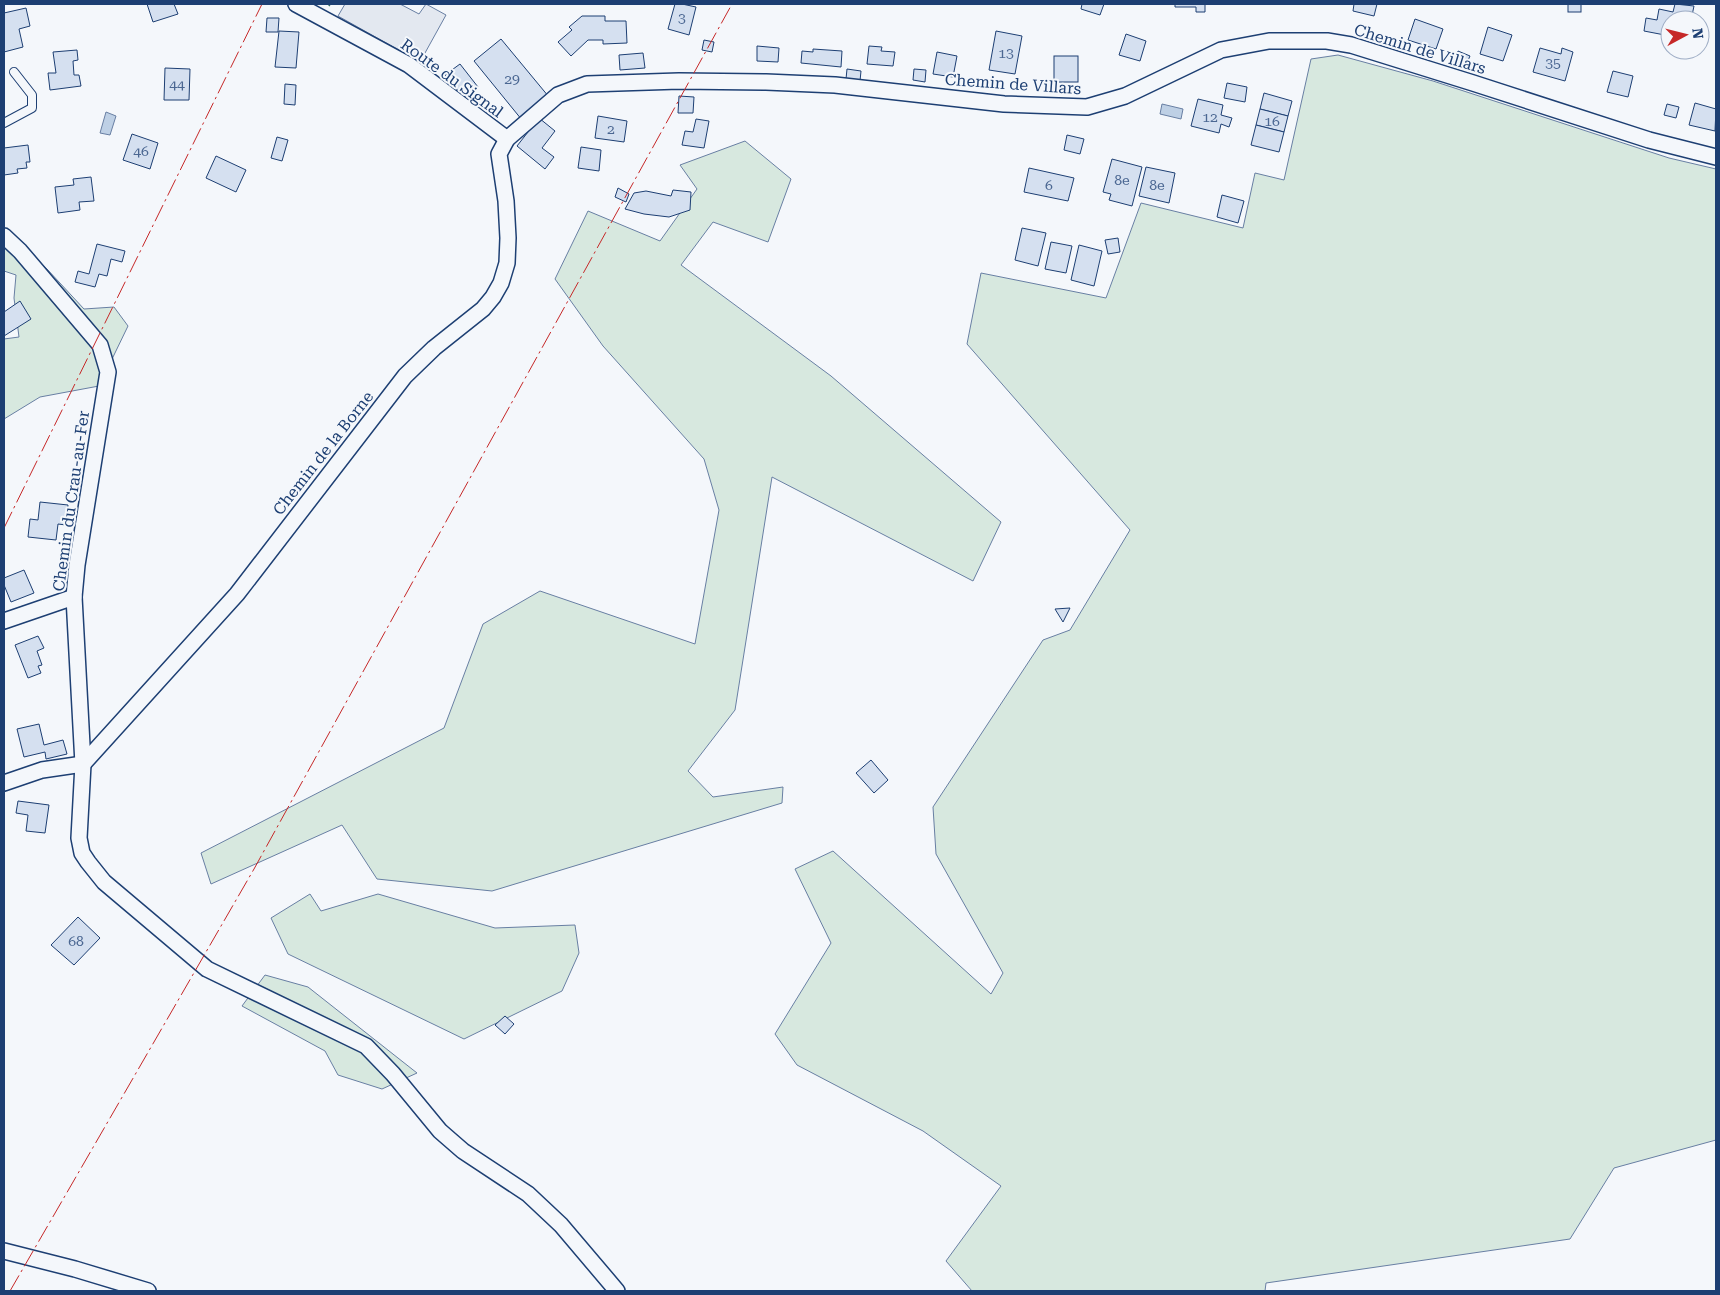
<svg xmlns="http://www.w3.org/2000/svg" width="1720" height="1295" font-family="'Roboto Serif',serif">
<rect width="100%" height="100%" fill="#f4f7fb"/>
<g fill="#d7e8df" stroke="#687fa3">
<polygon points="1338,55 1433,81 1669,158 1716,169 1716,1140 1614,1168 1570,1239 1266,1283 1265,1291 972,1291 946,1261 1001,1186 923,1131 797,1065 775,1034 831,943 795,869 833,851 991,994 1003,973 936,854 933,807 1043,640 1070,630 1130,530 967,344 981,273 1106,298 1141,203 1243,228 1255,173 1284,180 1311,59"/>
<polygon points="745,141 791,179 768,242 713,222 681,265 831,376 1001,522 973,581 772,477 735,710 688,771 713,797 783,787 782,803 492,891 377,879 342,825 211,884 201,853 444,728 483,624 540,591 695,644 719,510 704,459 603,346 555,279 588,211 660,241 697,189 680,165"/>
<polygon points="13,238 47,269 84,309 114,307 128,326 99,386 40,397 4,419 4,339 19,337 14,298 16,275 4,271 4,240"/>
<polygon points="310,894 321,911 378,894 495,928 575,925 579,953 562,991 464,1039 288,954 271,918"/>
<polygon points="265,975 308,987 417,1073 382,1089 338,1075 325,1051 242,1006"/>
</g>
<polygon fill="#e3e8f0" stroke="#687fa3" points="345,4 400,4 419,14 426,4 446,15 420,62 338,16"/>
<g fill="#bed0e5" stroke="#687fa3">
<polygon points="1162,104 1183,109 1181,119 1160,114"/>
<polygon points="106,112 116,116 110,135 100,133"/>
</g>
<g fill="#d5e0f0" stroke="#1d3f73">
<polygon points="147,4 174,4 178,14 153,22"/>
<polygon points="675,4 682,4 696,7 689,35 668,29"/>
<polygon points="1082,4 1104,4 1100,15 1081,9"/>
<polygon points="1175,4 1205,4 1205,12 1196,12 1196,7 1175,7"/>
<polygon points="1354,4 1377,4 1374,16 1353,11"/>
<rect x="1568" y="4" width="13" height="8"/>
<polygon points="1675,4 1694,6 1691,20 1670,20 1670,36 1644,31 1646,18 1657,20 1659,9 1673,12"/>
<polygon points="26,8 30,26 19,29 23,47 4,52 4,13"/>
<polygon points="582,16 605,16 605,21 626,21 627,43 603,44 603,40 588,40 571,56 558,42 572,30 569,27"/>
<polygon points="267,18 279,18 278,32 266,32"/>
<polygon points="1415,19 1443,29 1436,49 1408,40"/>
<polygon points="1488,27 1512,35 1503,61 1480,54"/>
<polygon points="279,31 299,32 296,68 275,67"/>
<polygon points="996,31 1022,36 1015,74 989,70"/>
<polygon points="1126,34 1146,41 1140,61 1119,55"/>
<polygon points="501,39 549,97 522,120 474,61"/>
<polygon points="704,40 714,42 712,52 702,50"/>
<polygon points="757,46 779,48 778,62 757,61"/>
<polygon points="869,46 882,47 881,51 895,52 893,66 867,64"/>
<polygon points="1540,48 1561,54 1562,48 1573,52 1565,81 1533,72"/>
<polygon points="813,49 842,51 841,67 801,63 802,51 813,52"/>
<polygon points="77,50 78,60 73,61 74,75 79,75 81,86 50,90 48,73 56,73 53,52"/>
<polygon points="1458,51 1470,56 1465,67 1454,62"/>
<polygon points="937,52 957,56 953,77 933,74"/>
<polygon points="643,53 645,68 620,70 619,55"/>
<rect x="1054" y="56" width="24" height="26"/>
<polygon points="460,64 478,87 464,98 445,75"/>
<polygon points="165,68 190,69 189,100 164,100"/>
<polygon points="847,69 861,71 860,81 846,79"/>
<polygon points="914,69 926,70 925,82 913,80"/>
<polygon points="1613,71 1633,76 1628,97 1607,92"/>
<polygon points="1227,83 1247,87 1245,102 1224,98"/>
<polygon points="285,84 296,85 295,105 284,104"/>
<polygon points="1264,93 1292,101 1288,116 1260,109"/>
<polygon points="679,96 694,97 693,113 678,113"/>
<polygon points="1198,99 1223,105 1221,115 1232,118 1229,127 1221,124 1219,133 1191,126"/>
<polygon points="1695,103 1716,109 1715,131 1689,125"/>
<polygon points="1667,104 1679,107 1676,118 1664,115"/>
<polygon points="1260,109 1288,116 1284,132 1256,125"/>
<polygon points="598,116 627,121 624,142 595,138"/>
<polygon points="539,118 555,131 542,148 554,157 545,169 517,146"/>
<polygon points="696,119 709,121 704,148 682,145 685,131 693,132"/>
<polygon points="1256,125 1284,132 1279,152 1251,145"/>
<polygon points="132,134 158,143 150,169 123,160"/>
<polygon points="1067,135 1084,139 1080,154 1064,150"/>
<polygon points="277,137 288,140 282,161 271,158"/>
<polygon points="28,145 30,162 26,162 27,168 17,169 18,173 4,175 4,148"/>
<polygon points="581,147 601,150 599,171 578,168"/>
<polygon points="216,156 246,170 236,192 206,178"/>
<polygon points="1112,159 1142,167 1132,206 1109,200 1111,194 1103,192"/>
<polygon points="1146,167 1175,173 1169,203 1139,196"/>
<polygon points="1029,168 1074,178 1068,201 1024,192"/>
<polygon points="91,177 94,201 79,202 80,210 58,213 55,187 74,185 73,179"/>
<polygon points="618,188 629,194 626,202 615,197"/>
<polygon points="673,190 691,192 690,210 669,217 644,214 625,209 634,193 646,191 671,196"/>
<polygon points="1222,195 1244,201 1238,223 1217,217"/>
<polygon points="1022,228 1046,233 1038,266 1015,260"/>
<polygon points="1118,238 1120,252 1108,254 1105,240"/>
<polygon points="1051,242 1072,246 1066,273 1045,269"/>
<polygon points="97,244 125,251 122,262 111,259 107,276 99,274 95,287 75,282 78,271 89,274"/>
<polygon points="1079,245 1102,251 1094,286 1071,280"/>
<polygon points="20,301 31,319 4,336 4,312"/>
<polygon points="40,502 68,505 66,525 58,524 56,540 28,537 30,519 38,520"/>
<polygon points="24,570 34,593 11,602 4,585 4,578"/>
<polygon points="1070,608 1063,622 1055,609"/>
<polygon points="38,636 44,648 37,651 42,665 38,666 41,673 28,678 15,645"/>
<polygon points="39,724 44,745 63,740 67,754 46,759 45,752 24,757 17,729"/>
<polygon points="871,760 888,780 874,793 856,773"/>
<polygon points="18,801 49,805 45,833 26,831 28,815 16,813"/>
<polygon points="78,917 100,938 74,965 51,945"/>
<polygon points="505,1016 514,1024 505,1034 495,1025"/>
</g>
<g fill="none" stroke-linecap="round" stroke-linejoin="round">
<g stroke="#1d3f73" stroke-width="10">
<polyline id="service" points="4,123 32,108 32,95 14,72"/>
</g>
<g stroke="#1d3f73" stroke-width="18">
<g id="minor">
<polyline points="296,4 409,65 507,139"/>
<polyline points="4,236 20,251 100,345 108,372 77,565 74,597 83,764 79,838 82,853 88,862 104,882 207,969 366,1046 393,1074 440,1131 463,1151 528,1194 561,1225 617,1291"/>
<polyline points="4,621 74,597"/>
<polyline points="83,764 237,594 405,376 434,348 483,309 493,297 501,283 507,263 508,238 506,201 499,154 507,139 558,95 587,84 679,81 766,82 835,85 1004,104 1087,107 1125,96 1221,50 1269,41 1327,41 1351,45 1473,83 1649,140 1716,157"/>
<polyline points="4,783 42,770 83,764"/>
<polyline points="4,1251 75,1269 148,1291"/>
</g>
</g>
<use href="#service" stroke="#f4f7fb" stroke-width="8"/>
<use href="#minor" stroke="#f4f7fb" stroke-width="15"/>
<polyline stroke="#2c6c60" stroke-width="4" stroke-dasharray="2.5 4" stroke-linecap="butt" points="328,5 329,4"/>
<g stroke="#c62828" stroke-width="1" stroke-dasharray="18 4 2.5 4" stroke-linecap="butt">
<polyline points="4,528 262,4"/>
<polyline points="10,1291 254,869 732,4"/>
</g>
</g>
<g text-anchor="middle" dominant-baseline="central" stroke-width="4" stroke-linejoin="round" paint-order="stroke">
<g font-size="14" fill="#4b6792">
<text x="682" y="18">3</text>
<text x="1006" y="53">13</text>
<text x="1553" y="63">35</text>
<text x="512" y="79">29</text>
<text x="177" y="84">44</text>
<text x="1210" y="117">12</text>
<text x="1272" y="121">16</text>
<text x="611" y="129">2</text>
<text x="141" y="151">46</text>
<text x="1122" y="180">8e</text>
<text x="1049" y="185">6</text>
<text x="1157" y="185">8e</text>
<text x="76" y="941">68</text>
</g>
<g font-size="16" fill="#1d3f73" stroke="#f4f7fb">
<text transform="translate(1420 49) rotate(17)">Chemin de Villars</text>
<text transform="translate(452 78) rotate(36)">Route du Signal</text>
<text transform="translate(1013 84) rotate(4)">Chemin de Villars</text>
<text transform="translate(323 453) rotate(-52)">Chemin de la Borne</text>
<text transform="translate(71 501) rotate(-82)">Chemin du Crau-au-Fer</text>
</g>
</g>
<rect width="1720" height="1295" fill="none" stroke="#1d3f73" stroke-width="10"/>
<g transform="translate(1685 35) rotate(83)"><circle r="24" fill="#f4f7fb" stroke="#9eadc5"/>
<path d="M0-4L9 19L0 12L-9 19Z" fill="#c62828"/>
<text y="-8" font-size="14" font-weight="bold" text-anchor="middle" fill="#1d3f73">N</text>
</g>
</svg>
